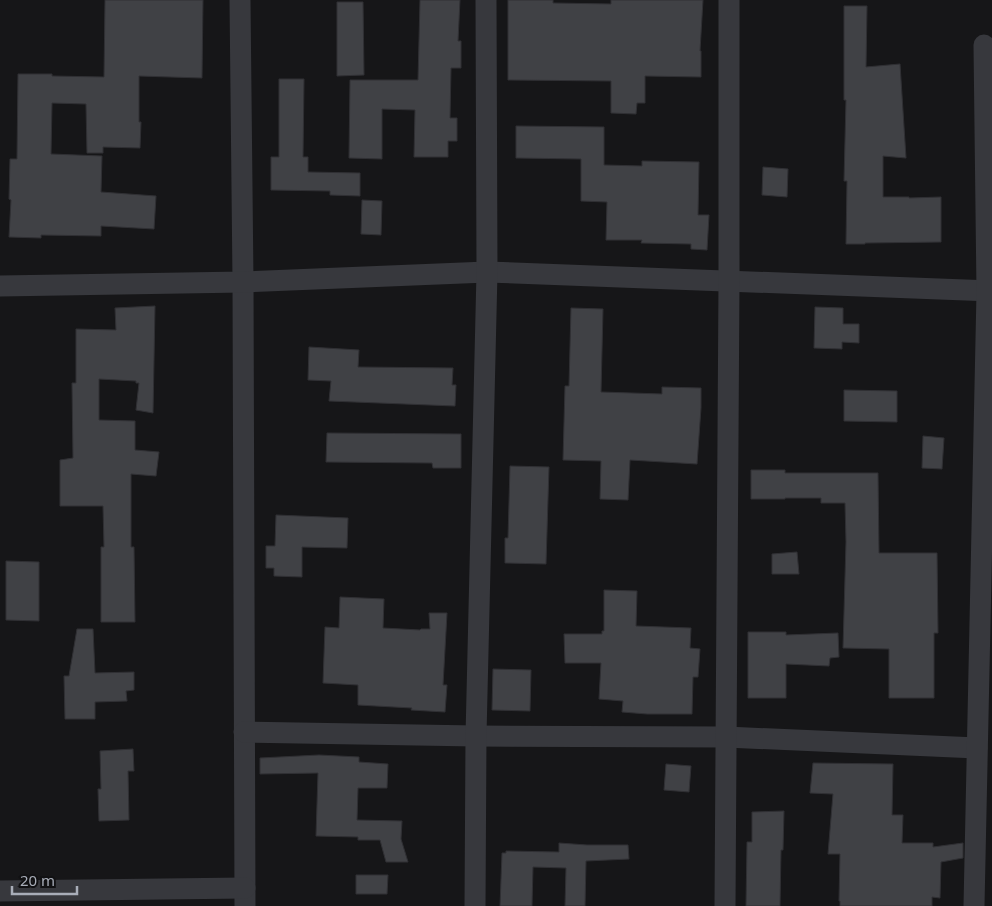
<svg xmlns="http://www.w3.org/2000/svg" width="992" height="906" font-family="'Noto Sans',sans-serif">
<rect width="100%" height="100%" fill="#161618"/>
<g fill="#404145" stroke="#303034">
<polygon points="105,0 203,0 202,78 139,76 139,122 141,122 140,148 103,147 103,153 87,153 86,104 52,103 51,154 102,156 101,192 156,196 154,229 101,226 101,236 41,235 41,238 9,237 11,200 9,199 10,159 17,159 18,74 52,74 52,76 104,77"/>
<polygon points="420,0 460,0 458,41 461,41 461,68 451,68 450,118 457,118 457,141 448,141 448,157 414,157 415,110 382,109 382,159 349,158 350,80 418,80"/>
<polygon points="508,0 553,0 553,3 611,4 611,0 703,0 700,51 701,51 701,77 645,76 645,103 637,103 636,114 611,113 611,81 508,80"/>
<polygon points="337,2 363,2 364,75 337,76"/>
<polygon points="844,6 867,6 866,67 900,64 906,158 883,156 883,197 909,197 909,198 941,197 941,242 865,243 865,244 846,244 847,181 844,181 846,100 844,100"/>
<polygon points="279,79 304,79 303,157 308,157 308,172 360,173 360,196 330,195 330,191 271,190 271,157 279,157"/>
<polygon points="516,126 604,127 604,165 642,166 642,161 699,162 698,215 709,215 707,250 691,249 691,244 641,243 642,240 606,240 607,202 581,201 581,159 516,158"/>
<polygon points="763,167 788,169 787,197 762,195"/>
<polygon points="362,200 382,201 381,235 361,234"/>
<polygon points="155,306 153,413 136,410 139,383 136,383 136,381 99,379 99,420 135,421 135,450 159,452 156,476 131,474 131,547 134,547 135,622 101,622 101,547 104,547 103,506 60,506 60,460 73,458 72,383 76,383 76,329 116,330 115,308"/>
<polygon points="815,307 843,308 843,324 859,324 859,343 842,342 842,349 814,348"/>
<polygon points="571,308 603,309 601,392 662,394 662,387 701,388 701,408 697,464 630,460 628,500 600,499 601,461 563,460 565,386 569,386"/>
<polygon points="309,347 359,350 358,367 453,368 452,385 456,385 455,406 329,401 331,381 308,380"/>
<polygon points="844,390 897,391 897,422 844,421"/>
<polygon points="327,433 461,434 461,468 433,468 432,463 326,462"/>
<polygon points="923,436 944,438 942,469 922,468"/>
<polygon points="510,466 549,467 546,564 505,563 505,538 508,538"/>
<polygon points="751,470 785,470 785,473 878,473 879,553 937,553 938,633 934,633 934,698 889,698 889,649 843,648 846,542 845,503 821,503 821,498 785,498 785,499 751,499"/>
<polygon points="276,515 348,518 347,548 302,547 302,577 274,576 274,568 266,568 266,546 275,546"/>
<polygon points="797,552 799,574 772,574 772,554"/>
<polygon points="6,561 39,562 39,621 6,620"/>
<polygon points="604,590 637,591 636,626 691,628 690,648 700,649 698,677 693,677 692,714 647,714 622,712 623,701 599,699 601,663 565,663 564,634 602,634 602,631 604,631"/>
<polygon points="340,597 384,599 383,628 420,630 421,629 430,629 429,613 447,613 443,685 447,685 445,712 411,710 412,708 358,705 358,685 323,683 325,627 339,628"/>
<polygon points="77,629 93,629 95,673 134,672 134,690 126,691 127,701 95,702 95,719 65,719 64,676 69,676"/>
<polygon points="748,632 786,632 786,635 838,633 839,657 830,658 829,666 786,664 786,698 748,698"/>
<polygon points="493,669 531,670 530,711 492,710"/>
<polygon points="133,749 134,771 128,771 129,820 99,821 98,789 101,789 100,751"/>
<polygon points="319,755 359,757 359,762 388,764 387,788 358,788 357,820 402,821 401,839 408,862 386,862 380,840 358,840 358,837 316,836 318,773 260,774 260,758"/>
<polygon points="813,763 893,764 892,815 903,815 902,843 933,843 933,847 963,843 963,858 941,862 940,898 932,897 932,906 840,906 840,901 839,901 840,854 828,854 833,794 810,793"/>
<polygon points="666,764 691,766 689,792 664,790"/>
<polygon points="784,811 783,850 781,850 780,906 746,906 747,842 752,842 752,812"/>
<polygon points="559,843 587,845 628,845 629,859 586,861 585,906 565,906 566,868 533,867 532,906 500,906 502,853 506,853 506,851 559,852"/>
<polygon points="356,875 388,875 387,894 356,894"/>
</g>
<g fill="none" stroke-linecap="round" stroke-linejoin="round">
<g stroke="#37383d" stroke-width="21">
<polyline points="240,0 243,282 245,906"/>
<polyline points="0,286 243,282 487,272 992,291"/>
<polyline points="244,732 476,736 726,737 977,748"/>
<polyline points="0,891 245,888"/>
<polyline points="475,906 476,736 487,272 486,0"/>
<polyline points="725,906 729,281 729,0"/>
<polyline points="974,906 987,292 984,45"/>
</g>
</g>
<path d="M12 886v8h65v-8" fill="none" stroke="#a8adb8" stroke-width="2.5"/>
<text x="20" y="886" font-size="15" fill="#a8adb8" stroke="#111113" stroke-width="4" paint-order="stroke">20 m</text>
</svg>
